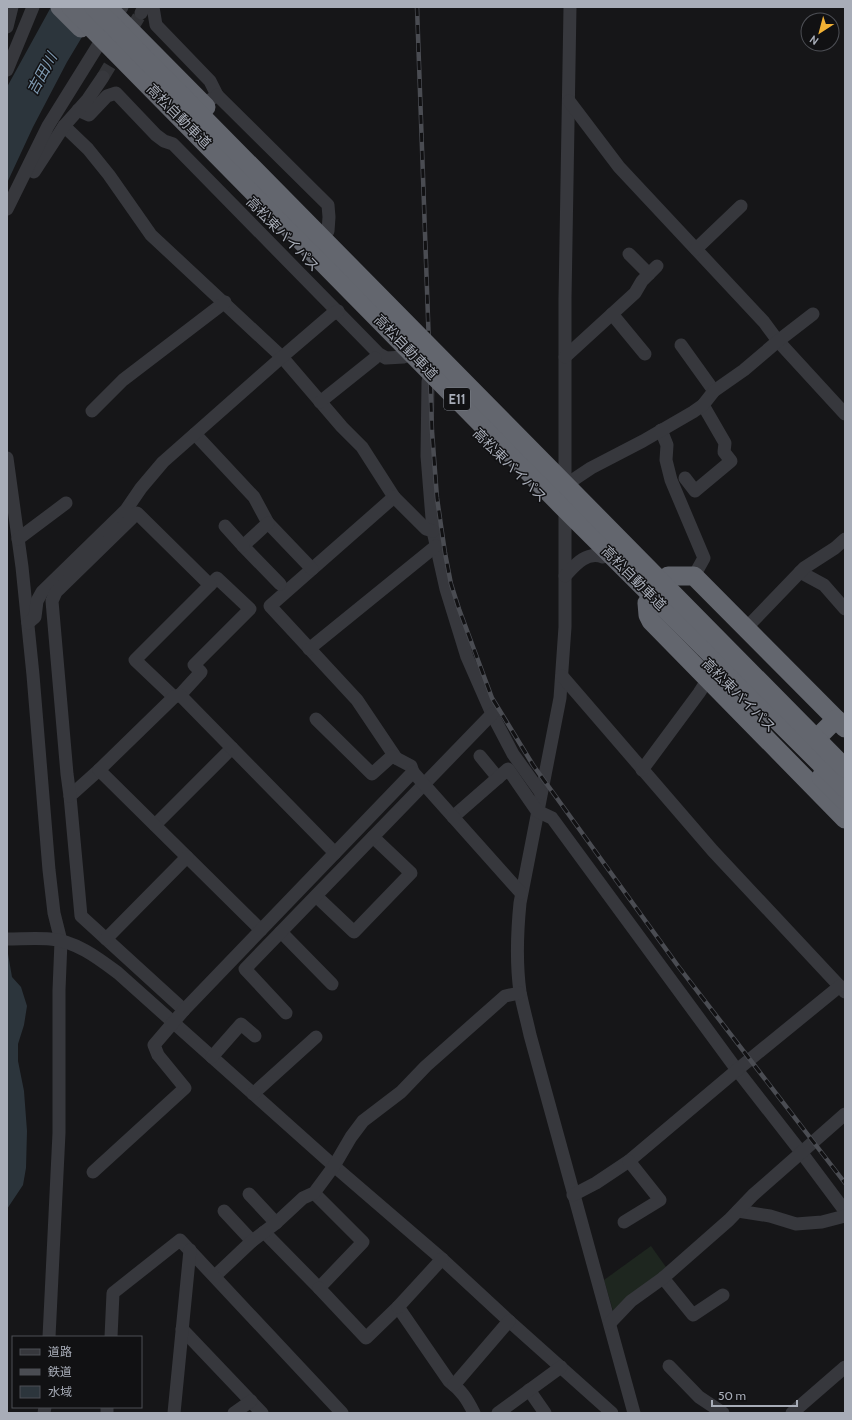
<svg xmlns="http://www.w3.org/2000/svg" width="852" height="1420" font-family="Cabin,'Noto Sans JP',sans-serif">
<rect width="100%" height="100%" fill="#161618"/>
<polygon fill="#1e261f" points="651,1246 668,1270 614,1314 604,1280"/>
<g fill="#2c353c">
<polygon points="51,7 100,7 67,62 33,127 7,183 7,87"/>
<polygon points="7,948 12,977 21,987 27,1006 24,1025 18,1044 18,1061 24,1091 27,1131 26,1168 23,1185 7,1209"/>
</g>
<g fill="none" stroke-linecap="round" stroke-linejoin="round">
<polyline stroke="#333438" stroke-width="13" stroke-dasharray="13 6" stroke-linecap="butt" points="103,77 141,13"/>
<g stroke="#37383d" stroke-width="13">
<polyline points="153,7 156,25 210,81 217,95 210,100"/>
<path d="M570,7l-5,292v328l-5,71 -40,205c-3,30 -4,60 0,89 3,15 7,29 10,43l104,378"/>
<polyline points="141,13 144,7"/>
<polyline points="7,27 12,7"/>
<polyline points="7,70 33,7"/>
<polyline points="217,95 328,205 329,217 328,231"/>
<polyline points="569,101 619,167 764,322 778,341 845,414"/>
<polyline points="78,110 89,115 107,96 116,93 156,135 164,141 173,144 379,354 386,358 404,357"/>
<polyline points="64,126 88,149 109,175 151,235 282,357 342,427 362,447 394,497 270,606 357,700 396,758"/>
<polyline points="34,172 64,126 88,99 103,77"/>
<polyline points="7,209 48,126 122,7"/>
<polyline points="696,249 741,206"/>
<polyline points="629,254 649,274"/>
<polyline points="612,314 645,354"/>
<polyline points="681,345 714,391"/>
<polyline points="565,357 635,293 642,281 657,266"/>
<polyline points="428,381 427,456 433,531 446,589 467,657 492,714 513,754 541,793"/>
<polyline points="320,402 375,358"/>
<polyline points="92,411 123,380 225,302"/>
<polyline points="661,430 667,445 666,460 671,480 704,558 694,576"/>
<polyline points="195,434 254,497 268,523 312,569"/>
<polyline points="7,458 22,567 33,675 49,870 54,913 61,941 59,990 59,1133 49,1337"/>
<polyline points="685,478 695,491 731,461 724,452 725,443 703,405"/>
<polyline points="573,480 591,468 643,441 693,412 703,405 714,391 744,370 778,341 813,314"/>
<polyline points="394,497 426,529 433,531"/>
<polyline points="268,523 243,546 280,584"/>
<polyline points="225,526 243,546"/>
<polyline points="18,539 66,503"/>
<polyline points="800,572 824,585 845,609"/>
<path d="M565,576c10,-11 21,-25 38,-19"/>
<polyline points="28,623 35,617 37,601 42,592 126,510 141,488 163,462 282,357 331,315 338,311"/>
<polyline points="746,629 752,622 804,568 835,548 845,539"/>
<polyline points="309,649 436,546"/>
<polyline points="562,676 713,851 845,992"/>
<polyline points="180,695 201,672 194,665 250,609 217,578 210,585"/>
<polyline points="316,719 372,774 392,756 411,766 413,772"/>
<polyline points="480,756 498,778"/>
<polyline points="99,770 70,796 81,916 184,1010"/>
<polyline points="642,770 699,693 708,679"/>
<polyline points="70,796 67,774 52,601 56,592 137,513 210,585 135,660 174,697"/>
<polyline points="453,817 508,769 537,811 552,818 737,1070 801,1152 845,1211"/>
<polyline points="155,825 232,748"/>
<polyline points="316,896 354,932 411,873 373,837"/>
<polyline points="261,930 99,770 174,697 180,695 335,853"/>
<polyline points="281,932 332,984"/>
<path d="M7,939c14,0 29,-1 43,0 26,2 48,19 68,34l216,193 108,93 67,62 103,92"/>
<polyline points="106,939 187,857"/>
<polyline points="286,1013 245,969 492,714"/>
<polyline points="212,1057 241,1024 255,1036"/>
<polyline points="253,1094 316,1037"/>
<polyline points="93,1172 185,1088 158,1055 154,1045 184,1010 413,772 521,893"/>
<polyline points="249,1194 276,1223"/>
<polyline points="573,1195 596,1183 629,1161 737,1070 840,986"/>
<polyline points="224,1211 252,1241"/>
<polyline points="738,1211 770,1216 796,1224 822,1222 845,1216"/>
<polyline points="624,1222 660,1200 629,1161"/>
<polyline points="264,1232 319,1288 363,1242 314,1193"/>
<polyline points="215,1276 252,1241 276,1223 303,1198 314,1193 334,1166 351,1137 363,1121 401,1092 426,1066 505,996 520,993"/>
<polyline points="663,1278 693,1315 723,1295"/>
<path d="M319,1288l47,50 32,-31 51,74c13,10 18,18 25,32"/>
<polyline points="398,1307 442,1259"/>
<polyline points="610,1323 631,1301 663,1278 729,1220 753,1195 845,1114"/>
<polyline points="182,1329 262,1413"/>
<polyline points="111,1337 113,1293 180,1240 342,1413"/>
<polyline points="669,1366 699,1397 723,1413"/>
<polyline points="454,1385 509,1321"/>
<polyline points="529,1390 545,1413"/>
<polyline points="44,1413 45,1407"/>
<polyline points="107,1413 107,1407"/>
<polyline points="174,1413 190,1250"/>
<polyline points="234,1413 251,1401"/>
<polyline points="498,1413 561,1367"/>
<polyline points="792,1413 845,1367"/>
</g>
<g stroke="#63666e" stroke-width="19">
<polyline points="60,7 81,28"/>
<polyline points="107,7 206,107"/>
<polyline points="668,576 694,576 845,728"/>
<polyline points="647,603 648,615 651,621 845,819"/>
<polyline points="823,732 836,719"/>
<polyline points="821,777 845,801"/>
</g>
<g stroke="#4a4c52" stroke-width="4.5">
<polyline id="rail" points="417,7 432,431 437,498 445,553 451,584 459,609 492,698 533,765 678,966 845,1183"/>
</g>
<use href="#rail" stroke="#111113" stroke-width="3" stroke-dasharray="9" stroke-linecap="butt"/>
<g stroke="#63666e" stroke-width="19">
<polyline points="71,7 560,504 845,788"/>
<polyline points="94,7 845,768"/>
</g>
</g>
<g text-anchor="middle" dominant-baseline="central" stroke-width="3" stroke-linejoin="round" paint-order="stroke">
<rect fill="#111113" stroke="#7b7e86" stroke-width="1" x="444" y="388" width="26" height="22" rx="3"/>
<g font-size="13" font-weight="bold" fill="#a8adb8">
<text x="457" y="399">E11</text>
</g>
<g font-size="14" fill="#a8adb8" stroke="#111113">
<text transform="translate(179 116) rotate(45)">高松自動車道</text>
<text transform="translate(283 234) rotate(46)">高松東バイパス</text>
<text transform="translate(406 347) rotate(46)">高松自動車道</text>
<text transform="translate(510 465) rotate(45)">高松東バイパス</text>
<text transform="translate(634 578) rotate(45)">高松自動車道</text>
<text transform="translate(739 695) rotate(45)">高松東バイパス</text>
</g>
<g font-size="15" font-style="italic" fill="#7f9bb3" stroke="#111113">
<text transform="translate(42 74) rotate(-61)">吉田川</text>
</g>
</g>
<rect width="852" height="1420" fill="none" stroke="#a8adb8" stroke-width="16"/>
<rect x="12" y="1336" width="130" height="72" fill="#111113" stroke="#4d4f55"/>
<rect x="20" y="1349" width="20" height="6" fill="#37383d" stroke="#4d4f55"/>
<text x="48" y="1356" font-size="12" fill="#a8adb8">道路</text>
<rect x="20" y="1369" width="20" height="6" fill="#4a4c52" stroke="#4d4f55"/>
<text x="48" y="1376" font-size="12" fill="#a8adb8">鉄道</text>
<rect x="20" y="1386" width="20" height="12" fill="#2c353c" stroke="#4d4f55"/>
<text x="48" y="1396" font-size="12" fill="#a8adb8">水域</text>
<g transform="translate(820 32) rotate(216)"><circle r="19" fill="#111113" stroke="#4d4f55"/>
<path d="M0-3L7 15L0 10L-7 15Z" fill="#f2b134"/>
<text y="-6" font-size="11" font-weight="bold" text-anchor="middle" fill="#a8adb8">N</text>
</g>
<path d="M712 1400v6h85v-6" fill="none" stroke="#a8adb8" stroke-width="2"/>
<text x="718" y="1400" font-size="12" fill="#a8adb8" stroke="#111113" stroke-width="3" paint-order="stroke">50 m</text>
</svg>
